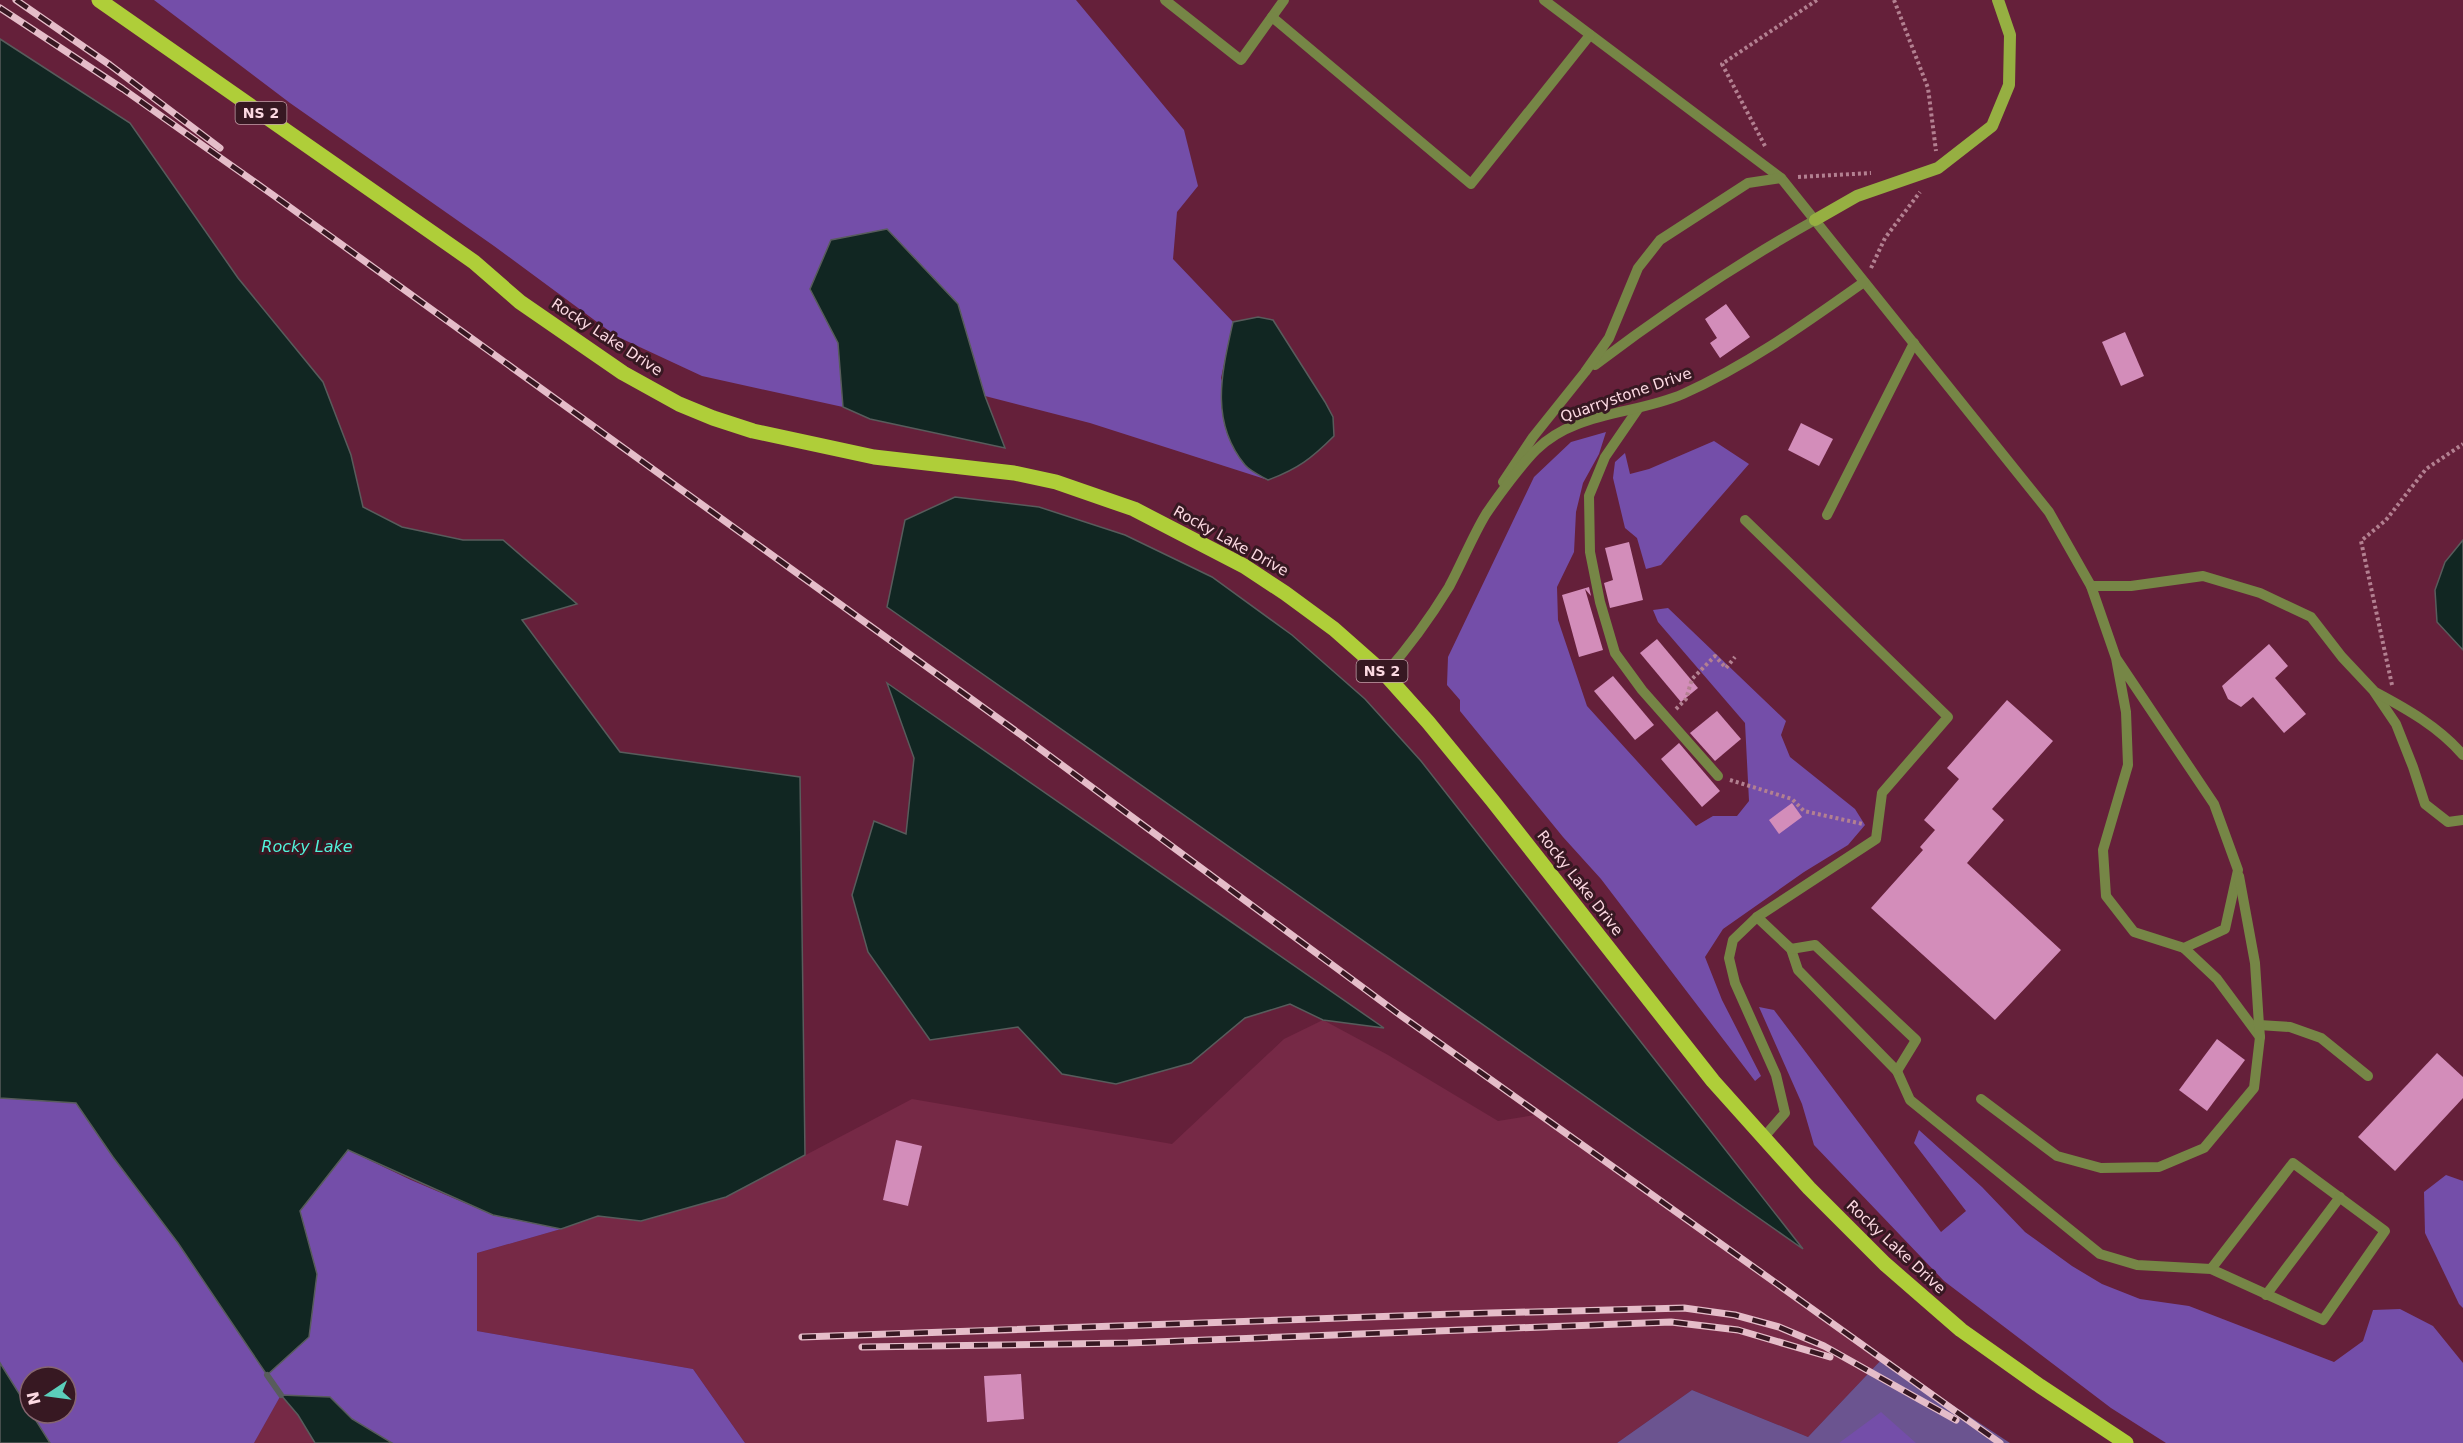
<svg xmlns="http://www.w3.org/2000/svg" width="2463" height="1443" font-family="'DejaVu Sans',sans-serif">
<rect width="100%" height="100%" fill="#65203a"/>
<g fill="#762946">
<polygon points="1323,1020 1388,1055 1498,1121 1535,1115 1882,1359 1808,1437 1692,1390 1617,1443 745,1443 693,1369 477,1331 477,1253 561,1229 598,1216 641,1221 726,1197 912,1099 1172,1144 1284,1039"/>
<polygon points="281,1395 298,1415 315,1443 254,1443"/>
</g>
<polygon fill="#6b5490" points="1882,1359 2010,1443 1617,1443 1692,1390 1808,1437"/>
<g fill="#744ea9">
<polygon points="154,0 1076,0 1184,130 1198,186 1177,212 1173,259 1233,322 1221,378 1246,466 1268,480 1090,423 985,396 958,304 810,289 838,343 843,407 702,376 616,336 494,246 290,103"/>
<polygon points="1606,432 1599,454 1583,483 1576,512 1574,552 1557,587 1558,620 1587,706 1696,826 1713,816 1737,816 1749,801 1745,723 1658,622 1653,610 1668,608 1786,721 1781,735 1790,757 1855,809 1865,825 1848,845 1804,872 1723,929 1705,957 1722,1000 1761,1076 1755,1081 1601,879 1563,837 1460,711 1460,700 1447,685 1448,657 1534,477 1571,442"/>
<polygon points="1714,441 1749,464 1661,565 1646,569 1637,538 1625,528 1613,478 1615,462 1625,453 1630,474 1649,469"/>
<polygon points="1759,1007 1774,1010 1941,1232 1966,1211 1914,1143 1919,1130 1982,1187 2025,1232 2072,1266 2102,1284 2140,1299 2189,1306 2334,1362 2363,1341 2373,1310 2400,1309 2433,1326 2463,1363 2463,1443 2166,1443 2111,1408 1944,1281 1814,1145 1802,1104"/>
<polygon points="0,1098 76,1103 113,1157 178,1243 317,1274 300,1211 348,1150 411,1180 493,1215 561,1229 477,1253 477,1331 693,1369 745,1443 392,1443 352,1419 330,1397 281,1395 254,1443 50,1443 30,1413 66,1413 66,1377 30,1377 30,1412 0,1363"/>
<polygon points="2446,1175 2463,1181 2463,1308 2459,1304 2425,1233 2424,1192"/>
<polygon points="1881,1412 1916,1443 1839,1443"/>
</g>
<g fill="#112622" stroke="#585c5c" stroke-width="1.5">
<polygon points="0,39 130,123 238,278 323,382 351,455 363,507 402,527 463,540 503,540 577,604 522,620 620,752 800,777 805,1155 726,1197 641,1221 598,1216 561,1229 493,1215 348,1150 300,1211 317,1274 309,1337 267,1375 178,1243 113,1157 76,1103 0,1098"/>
<polygon points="887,229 958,304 985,396 1005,448 870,419 843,407 838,343 810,289 831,240"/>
<path d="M1258,317l15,3 52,82 8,15 1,19c-22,22 -36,33 -66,44 -7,-4 -18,-9 -23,-15 -36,-44 -23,-93 -12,-143z"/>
<polygon points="955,497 1039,507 1125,535 1212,577 1292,635 1365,699 1421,761 1803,1249 887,607 905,520"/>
<polygon points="2463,540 2463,650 2437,622 2435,590 2445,562"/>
<polygon points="887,683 1384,1028 1323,1020 1290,1004 1245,1018 1191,1063 1116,1084 1062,1074 1018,1027 930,1040 868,952 852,895 874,821 906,834 914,758"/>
<polygon points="0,1363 50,1443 0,1443"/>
<polygon points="281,1395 330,1397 352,1419 392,1443 315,1443 298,1415"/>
</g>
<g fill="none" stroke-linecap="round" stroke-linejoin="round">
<polyline stroke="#585c5c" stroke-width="6" points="267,1375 281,1395"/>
</g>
<g fill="#d38dba">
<polygon points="1726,304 1750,337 1720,358 1710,343 1717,338 1705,319"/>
<polygon points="2125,332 2144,376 2121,386 2102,342"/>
<polygon points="1801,423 1833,439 1819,466 1788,450"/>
<polygon points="1629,542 1643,600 1610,608 1604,583 1613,580 1605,548"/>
<polygon points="1589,587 1591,596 1585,589 1603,650 1579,657 1562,595"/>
<polygon points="1657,639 1698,688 1681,702 1640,653"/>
<polygon points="2269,644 2288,666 2275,678 2306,714 2284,733 2253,697 2241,707 2228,699 2222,686"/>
<polygon points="1613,676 1654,725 1635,740 1594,691"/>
<polygon points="2007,700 2053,741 1992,809 2004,820 1967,863 2061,950 1995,1020 1871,908 1923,850 1920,847 1935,830 1924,820 1959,779 1947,768"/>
<polygon points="1717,711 1741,739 1715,761 1690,733"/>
<polygon points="1679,743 1720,791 1702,807 1661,759"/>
<polygon points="1792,803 1802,817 1779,834 1769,820"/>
<polygon points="2217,1039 2245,1060 2207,1111 2179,1090"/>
<polygon points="2437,1053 2463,1077 2463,1098 2395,1171 2358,1137"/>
<polygon points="896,1140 922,1146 908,1206 883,1200"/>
<polygon points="1021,1374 1024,1419 987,1422 984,1376"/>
</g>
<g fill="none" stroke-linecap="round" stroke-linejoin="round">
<g stroke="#b38091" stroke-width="4" stroke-dasharray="3 3" stroke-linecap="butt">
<polyline points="1894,0 1928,88 1936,151"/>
<polyline points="1765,146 1722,64 1817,0"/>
<polyline points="1798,177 1871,173"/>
<polyline points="1871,268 1885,238 1920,192"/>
<polyline points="2392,685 2361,541 2386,520 2426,469 2463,444"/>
<polyline points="1676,709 1686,699 1692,679 1715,656 1726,668 1735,657"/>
<polyline points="1730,780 1792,799 1804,811 1863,824"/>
</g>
<g stroke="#768646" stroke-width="10">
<polyline points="1165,0 1241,60 1284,0"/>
<polyline points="1544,0 1781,178 2049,512 2091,586 2116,658 2126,712 2128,765 2103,850 2106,896 2134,932 2184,948 2225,929 2238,870 2214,804 2116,658"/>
<polyline points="1272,17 1471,184 1590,35"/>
<path d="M1595,365c70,-53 143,-102 220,-145"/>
<polyline points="1638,409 1605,457 1589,496 1590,552 1600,602 1615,653 1642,690 1718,776"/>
<polyline points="1503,482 1533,437 1585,372 1609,338 1638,268 1660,240 1748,183 1781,178"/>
<polyline points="1827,515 1914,343"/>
<polyline points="1745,520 1948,717 1882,793 1876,839 1757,917 1733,940 1729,958 1735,983 1776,1075 1785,1113 1764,1137"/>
<polyline points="2091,586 2131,586 2203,576 2260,593 2311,617 2342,657 2373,690 2396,724 2413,767 2425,804 2448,822 2463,820"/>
<path d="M1385,674c24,-27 45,-56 64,-87 13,-24 23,-50 37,-73 12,-18 36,-50 50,-64 39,-39 99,-35 147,-56 65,-29 123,-71 181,-112"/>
<path d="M2375,692c32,17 64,35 88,63"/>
<polyline points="1757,917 1791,949 1798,970 1897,1071 1910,1100 2100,1254 2137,1265 2211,1269 2323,1320 2385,1231 2293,1163 2211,1269"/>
<polyline points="2184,948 2217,979 2260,1037"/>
<polyline points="1791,949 1815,945 1916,1040 1897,1071"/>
<polyline points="2259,1025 2290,1027 2321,1038 2368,1076"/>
<polyline points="1981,1099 2057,1156 2101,1168 2159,1167 2204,1148 2254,1088 2260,1037 2259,1025 2255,963 2239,876"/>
<polyline points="2266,1295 2340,1197"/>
</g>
<polyline stroke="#96af42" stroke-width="12" points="1815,220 1857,196 1938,168 1992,126 2009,85 2010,35 1998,0"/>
<polyline stroke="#afce39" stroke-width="15" points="99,0 474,262 520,302 623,373 679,404 713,418 753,431 874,457 1014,473 1056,482 1134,509 1244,566 1285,593 1334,629 1385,674 1428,722 1492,800 1713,1081 1809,1188 1885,1264 1961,1330 2040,1386 2126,1443"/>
<g stroke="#e5bdc9" stroke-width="7">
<g id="rail">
<polyline points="16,0 110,65 220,148"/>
<polyline points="0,8 123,89 273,195 1024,737 1396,1012 2000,1443"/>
<polyline points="802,1337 1454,1314 1684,1308 1735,1315 1779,1327 1824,1346 1956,1420"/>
<polyline points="862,1347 1128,1343 1671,1322 1738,1330 1830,1357"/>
</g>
</g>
<use href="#rail" stroke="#371822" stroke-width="4.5" stroke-dasharray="14" stroke-linecap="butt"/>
</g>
<g text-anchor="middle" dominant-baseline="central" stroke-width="6" stroke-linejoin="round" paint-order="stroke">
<g fill="#371822" stroke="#c19fa8" stroke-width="1.5">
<rect x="235.5" y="102" width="51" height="22" rx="4.5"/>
<rect x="1356.5" y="660" width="51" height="22" rx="4.5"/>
</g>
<g font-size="14" font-weight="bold" fill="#fcd9e2">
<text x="261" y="113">NS 2</text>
<text x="1382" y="671">NS 2</text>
</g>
<g font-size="15" fill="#fcd9e2" stroke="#371822">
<text transform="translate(607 337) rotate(33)">Rocky Lake Drive</text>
<text transform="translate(1626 395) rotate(-19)">Quarrystone Drive</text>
<text transform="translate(1231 541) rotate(29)">Rocky Lake Drive</text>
<text transform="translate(1580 883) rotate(52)">Rocky Lake Drive</text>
<text transform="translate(1896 1247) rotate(43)">Rocky Lake Drive</text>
</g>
<g font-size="16" font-style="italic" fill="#51f3da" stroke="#371822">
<text x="307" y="846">Rocky Lake</text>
</g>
</g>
<g transform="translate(48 1395) rotate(257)"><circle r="28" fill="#371822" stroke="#86656f" stroke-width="1.5"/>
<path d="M0-4.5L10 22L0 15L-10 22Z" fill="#5bcebb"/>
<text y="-9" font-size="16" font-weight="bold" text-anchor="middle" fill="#fcd9e2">N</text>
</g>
</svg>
